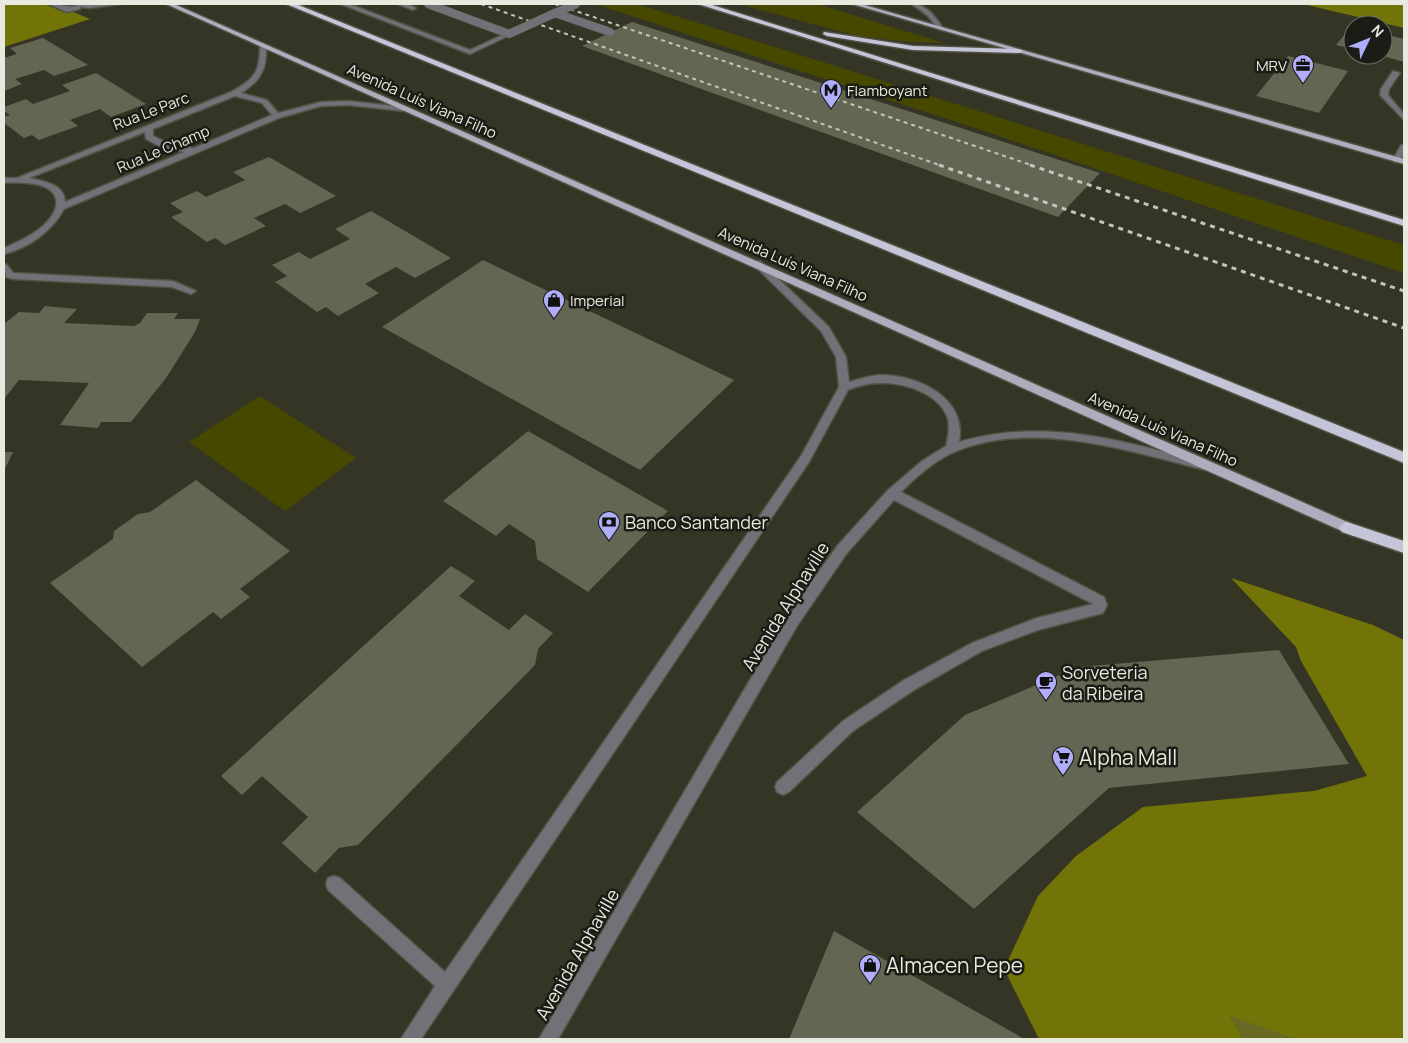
<svg xmlns="http://www.w3.org/2000/svg" width="1408" height="1043" font-family="Manrope,sans-serif">
<rect width="100%" height="100%" fill="#343525"/>
<g fill="#474800">
<polygon points="595,4 638,4 1404,245 1404,273 972,127"/>
<polygon points="739,4 817,4 944,43 909,42 857,36"/>
<polygon points="260,396 356,458 285,511 189,442"/>
</g>
<g fill="#737407">
<polygon points="4,4 55,4 90,19 4,47"/>
<polygon points="1303,4 1404,4 1404,28"/>
<polygon points="1231,578 1373,625 1404,640 1404,1039 1293,1039 1230,1016 1243,1039 1039,1039 1004,969 1038,896 1076,856 1143,807 1314,791 1367,776 1301,661 1296,647"/>
</g>
<polygon fill="#686922" points="1229,1015 1293,1039 1243,1039"/>
<g fill="#646654">
<polygon points="632,22 1100,173 1058,217 582,46"/>
<polygon points="1351,27 1353,27 1353,49 1336,45"/>
<polygon points="1383,34 1404,39 1404,62 1383,56"/>
<polygon points="43,38 88,65 54,76 44,70 15,79 22,84 4,91 4,58 17,54 10,48"/>
<polygon points="1288,56 1348,71 1319,113 1256,96"/>
<polygon points="96,73 146,104 111,117 100,109 70,120 78,126 39,140 32,135 24,138 4,123 4,117 10,115 4,111 4,107 26,99 33,104 70,91 62,85"/>
<polygon points="269,157 336,196 300,213 285,204 254,218 266,226 225,245 215,238 207,242 171,217 183,212 170,203 197,191 206,197 245,180 233,172"/>
<polygon points="371,211 451,258 415,278 396,267 365,284 379,293 338,316 326,307 317,312 275,282 287,276 272,265 299,252 310,259 350,239 335,229"/>
<polygon points="483,260 734,380 640,470 382,327"/>
<polygon points="45,306 77,309 64,323 134,326 140,323 147,313 178,313 174,319 200,319 195,332 166,378 131,422 101,422 98,428 60,425 89,383 19,380 4,399 4,324 19,312 39,313"/>
<polygon points="528,431 668,511 588,592 537,559 535,541 509,524 496,536 443,501"/>
<polygon points="4,452 13,452 4,471"/>
<polygon points="196,480 290,551 240,589 250,597 221,619 213,612 142,667 50,583 113,539 114,531 138,514 150,512"/>
<polygon points="451,566 475,581 459,596 509,630 525,614 553,633 538,649 535,665 358,845 339,848 315,873 282,843 308,817 262,776 242,795 221,776"/>
<polygon points="1279,650 1349,764 1109,788 974,909 857,812 965,715 1079,667"/>
<polygon points="834,931 1021,1037 1021,1039 789,1039"/>
</g>
<g fill="none" stroke-linecap="round" stroke-linejoin="round">
<g stroke="#515243" stroke-width="3">
<g id="minor">
<path d="M48,4c10,-1 18,4 29,2l-7,-2h50l-30,4 -10,-1v2l-13,3z"/>
<polygon points="341,4 349,4 470,50 507,33 512,34 470,54"/>
<polygon points="398,4 407,4 416,8 413,10"/>
<path d="M912,4c14,-1 24,14 31,24l-1,1h-4l-10,-13z"/>
<path d="M263,44l3,2c1,23 -5,35 -25,47l26,7 11,13 43,-11 27,-1 55,6 4,2 -4,2 -55,-6 -27,1 -42,12 -215,91c-12,22 -35,39 -60,45v-6c14,-6 29,-13 40,-23 5,-5 11,-12 12,-19 4,-25 -36,-24 -52,-23v-5h13l214,-86c23,-13 29,-19 29,-46zM235,96l27,7 10,12 -78,33 -22,-3 -19,-9v-7zM145,132l1,7 15,8 23,5 -119,50c0,-18 -22,-21 -36,-24z"/>
<polygon points="1393,71 1400,73 1389,89 1388,95 1404,114 1404,120 1380,95 1381,89"/>
<polygon points="1401,145 1404,145 1404,154 1400,162 1394,162 1393,160"/>
<path d="M758,261l3,1 68,65 17,30 3,25c10,-3 20,-6 30,-7 38,-1 89,23 80,67 87,-25 161,-1 246,20l6,4 -6,4c-77,-19 -176,-52 -253,-17 -19,9 -36,24 -51,39l203,105 3,8 -4,8 -65,17 -56,21 -68,39 -61,41 -64,61 -6,3 -6,-3 -2,-5 2,-5 66,-61 61,-41 68,-37 65,-25 56,-14 -199,-104 -47,53 -50,73 -239,413h-19l225,-383 48,-75 26,-36 50,-55 34,-29 24,-15c2,-9 4,-17 2,-27 -8,-26 -45,-37 -69,-36 -11,0 -21,3 -31,7l-39,72 -388,577h-20l34,-53 -107,-96 -2,-6 2,-6 6,-2 6,2 105,94 356,-516 38,-69 -3,-30 -15,-26 -66,-65 -2,-2z"/>
<polygon points="4,264 7,265 13,273 173,281 196,291 191,294 172,287 13,279 6,277"/>
</g>
</g>
<g stroke="#515243" stroke-width="3">
<g id="major">
<polygon points="166,4 174,4 1361,528 1363,532 1361,536 1353,536"/>
<polygon points="852,4 861,4 1404,159 1404,164"/>
</g>
</g>
<g stroke="#515243" stroke-width="3">
<g id="highway">
<polygon points="286,4 296,4 1404,452 1404,463"/>
<polygon points="698,4 709,4 1404,220 1404,226"/>
<polygon points="824,32 913,46 1019,49 1023,51 1019,53 913,50 827,36 823,34"/>
<polygon points="1347,522 1404,541 1404,553 1342,532 1339,528 1342,524"/>
</g>
</g>
<use href="#minor" fill="#717178" fill-rule="evenodd"/>
<use href="#major" fill="#adadbd" fill-rule="evenodd"/>
<use href="#highway" fill="#c4c5d8" fill-rule="evenodd"/>
<g stroke="#c4c5ba" stroke-width="2" stroke-dasharray="4 4" stroke-linecap="butt">
<polyline points="481,4 942,166"/>
<polyline points="555,4 1034,166"/>
</g>
<g stroke="#c4c5ba" stroke-width="3" stroke-dasharray="5 5" stroke-linecap="butt">
<polyline points="939,165 1404,328"/>
<polyline points="1030,165 1404,291"/>
</g>
<g stroke="#515243" stroke-width="9" stroke-linecap="butt">
<g id="minor-bridge">
<polyline points="428,4 509,34 555,13"/>
<polyline points="576,4 555,13 610,32"/>
</g>
</g>
<use href="#minor-bridge" stroke="#717178" stroke-width="8"/>
</g>
<defs>
<g id="office-pin" transform="scale(1.125)"><path d="M0 17L-7.5 6A9.5 9.5 0 1 1 7.5 6Z" fill="#b0aefa" stroke="#1b1c15"/><path d="M-6-3h4V-5.5h4V-3h4V5H-6ZM-1-4.5V-3h2v-1.5ZM-6 0V1H6V0Z" fill="#111"/></g>
<g id="metro-pin" transform="scale(1.125)"><path d="M0 17L-7.5 6A9.5 9.5 0 1 1 7.5 6Z" fill="#b0aefa" stroke="#1b1c15"/><path d="M-5.5 5V-5H-3L0 0L3-5H5.5V5H3V-.5L0 4L-3-.5V5Z" fill="#111"/></g>
<g id="shop-pin" transform="scale(1.125)"><path d="M0 17L-7.5 6A9.5 9.5 0 1 1 7.5 6Z" fill="#b0aefa" stroke="#1b1c15"/><path d="M-5-2.5h2.3a2.7 3.5 0 0 1 5.4 0H5L5.5 6h-11ZM-1.5-2.5h3a1.5 2.3 0 0 0-3 0Z" fill="#111"/></g>
<g id="bank-pin" transform="scale(1.125)"><path d="M0 17L-7.5 6A9.5 9.5 0 1 1 7.5 6Z" fill="#b0aefa" stroke="#1b1c15"/><path d="M-6-4H6V4H-6ZM0-2.3a2.3 2.3 0 1 0 0 4.6a2.3 2.3 0 1 0 0-4.6Z" fill="#111"/></g>
<g id="cafe-pin" transform="scale(1.125)"><path d="M0 17L-7.5 6A9.5 9.5 0 1 1 7.5 6Z" fill="#b0aefa" stroke="#1b1c15"/><path d="M-5.5-4.5H6V0H3Q3 3.5 0 3.5H-2.5Q-5.5 3.5-5.5 0ZM3-3.2v2h1.7v-2ZM-6 4.5H4V6H-6Z" fill="#111"/></g>
<g id="supermarket-pin" transform="scale(1.125)"><path d="M0 17L-7.5 6A9.5 9.5 0 1 1 7.5 6Z" fill="#b0aefa" stroke="#1b1c15"/><path d="M-6-5.5h2.5l.6 2H6L4.5 2H-2.5L-4.4-4H-6ZM-1.5 3.2a1.3 1.3 0 1 0 .1 0ZM3 3.2a1.3 1.3 0 1 0 .1 0Z" fill="#111"/></g>
</defs>
<g fill-rule="evenodd">
<use href="#office-pin" x="1303" y="65"/>
<use href="#metro-pin" x="831" y="90"/>
<use href="#shop-pin" x="554" y="300"/>
<use href="#bank-pin" x="609" y="522"/>
<use href="#cafe-pin" x="1046" y="682"/>
<use href="#supermarket-pin" x="1063" y="757"/>
<use href="#shop-pin" x="870" y="965"/>
</g>
<g text-anchor="middle" dominant-baseline="central" stroke-width="5" stroke-linejoin="round" paint-order="stroke">
<g font-size="15" fill="#e8e9df" stroke="#1b1c15" text-anchor="start">
<text x="1287" y="65" text-anchor="end">MRV</text>
<text x="847" y="90">Flamboyant</text>
<text x="570" y="300">Imperial</text>
</g>
<g font-size="15" fill="#e8e9df" stroke="#1b1c15">
<text transform="translate(422 101) rotate(24)">Avenida Luís Viana Filho</text>
<text transform="translate(151 111) rotate(-21)">Rua Le Parc</text>
<text transform="translate(163 149) rotate(-23)">Rua Le Champ</text>
<text transform="translate(793 264) rotate(24)">Avenida Luís Viana Filho</text>
<text transform="translate(1163 429) rotate(24)">Avenida Luís Viana Filho</text>
</g>
<g font-size="18" fill="#e8e9df" stroke="#1b1c15" text-anchor="start">
<text x="625" y="522">Banco Santander</text>
<text x="1062" y="672">Sorveteria<tspan x="1062" dy="21">da Ribeira</tspan></text>
</g>
<g font-size="18" fill="#e8e9df" stroke="#1b1c15">
<text transform="translate(785 606) rotate(-58)">Avenida Alphaville</text>
<text transform="translate(577 954) rotate(-60)">Avenida Alphaville</text>
</g>
<g font-size="21" fill="#e8e9df" stroke="#1b1c15" text-anchor="start">
<text x="1079" y="757">Alpha Mall</text>
<text x="886" y="965">Almacen Pepe</text>
</g>
</g>
<rect width="1408" height="1043" fill="none" stroke="#e8e9df" stroke-width="10"/>
<g transform="translate(1368 40) rotate(47)"><circle r="24" fill="#1b1c15" stroke="#6d6e66"/>
<path d="M0-4L9 19L0 12L-9 19Z" fill="#b0aefa"/>
<text y="-8" font-size="14" font-weight="bold" text-anchor="middle" fill="#e8e9df">N</text>
</g>
</svg>
